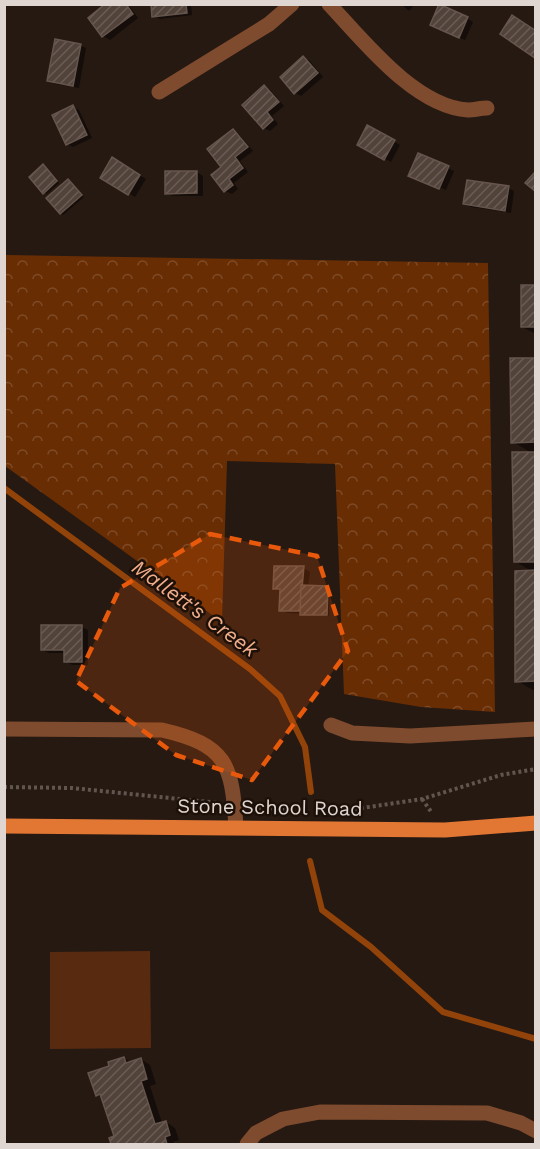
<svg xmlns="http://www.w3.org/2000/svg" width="540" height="1149" font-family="'Work Sans',sans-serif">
<defs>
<pattern id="forest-crowns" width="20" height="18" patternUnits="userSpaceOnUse" patternTransform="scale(1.5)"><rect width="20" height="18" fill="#692d03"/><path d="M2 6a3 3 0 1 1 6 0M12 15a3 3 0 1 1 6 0" fill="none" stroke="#7e4b27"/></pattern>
<pattern id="building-hatch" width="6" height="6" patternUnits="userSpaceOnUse" patternTransform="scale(1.5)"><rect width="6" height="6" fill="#51423a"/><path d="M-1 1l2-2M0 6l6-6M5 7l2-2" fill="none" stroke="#6a5d55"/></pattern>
</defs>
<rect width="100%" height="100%" fill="#261912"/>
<polygon fill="#582b10" points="150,951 151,1048 50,1049 50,952"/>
<polygon fill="url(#forest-crowns)" points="5,255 488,263 495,712 421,707 344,694 335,464 227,461 222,622 5,466"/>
<g fill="#0007">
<polygon points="108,4 128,4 138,18 110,40 103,36 90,19"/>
<polygon points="152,4 191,4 192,15 160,19 153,16"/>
<polygon points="401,4 415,4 409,11"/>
<polygon points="467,18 473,22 465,40 438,28"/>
<polygon points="80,45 86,48 79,88 55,84 49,80"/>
<polygon points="304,58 310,61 323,77 301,96 295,93"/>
<polygon points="265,87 271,91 284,106 272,116 278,124 270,131 264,128"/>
<polygon points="73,107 79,110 92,138 73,147 67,144"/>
<polygon points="368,127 400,145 391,162 359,144"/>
<polygon points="233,130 239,134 253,151 240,161 248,172 234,183 238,189 232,194 225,191 223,167"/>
<polygon points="113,159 146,179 135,197 102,177"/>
<polygon points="43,166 59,183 47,194 44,192"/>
<polygon points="448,168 454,171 446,190 414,177"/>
<polygon points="197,172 203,176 203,196 173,196 166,193"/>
<polygon points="68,181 84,197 63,215 61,213"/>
<polygon points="508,188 514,191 511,213 471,207 464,203"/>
<polygon points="536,286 536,334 522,327"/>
<polygon points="536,359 536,690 533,690 517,681 533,572 516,562 532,453 513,442"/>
<polygon points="304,568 310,572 308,586 330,589 329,616 287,613 281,610 281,592 275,588"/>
<polygon points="42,627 82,627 88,630 88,665 72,665 66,661 66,653 49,653 42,650"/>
<polygon points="124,1058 131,1062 141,1059 150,1065 156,1084 150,1086 162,1123 166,1122 175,1128 179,1140 173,1142 174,1144 113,1144 111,1139 116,1137 103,1098 97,1095 111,1067"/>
</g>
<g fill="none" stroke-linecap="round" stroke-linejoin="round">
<g stroke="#92430a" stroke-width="6">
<polyline points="4,488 250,669 280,696 305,747 311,792"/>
<polyline points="310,861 322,910 371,947 443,1012 536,1039"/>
</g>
</g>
<g fill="url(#building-hatch)" stroke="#65554d" stroke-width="1.5">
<polygon points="105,4 126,4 133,14 102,37 88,18"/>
<polygon points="151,4 186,4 187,13 152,17"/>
<polygon points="439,4 468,17 459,38 430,25"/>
<polygon points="512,15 536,31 535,58 500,34"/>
<polygon points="55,39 81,44 73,86 47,81"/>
<polygon points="303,56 318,73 294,94 280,77"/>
<polygon points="264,85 279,102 267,112 273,120 263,129 242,105"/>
<polygon points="73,105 87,135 66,145 52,115"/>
<polygon points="367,125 395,140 384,160 357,145"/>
<polygon points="233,129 248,147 235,157 243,168 229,179 233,185 224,192 211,175 221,167 207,149"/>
<polygon points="418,153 449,166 439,189 408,176"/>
<polygon points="112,157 140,175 128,195 100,178"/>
<polygon points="43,164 57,181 43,194 29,177"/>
<polygon points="165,171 197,171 197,193 165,194"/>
<polygon points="536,171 536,192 525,183"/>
<polygon points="68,179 82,195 60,214 46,198"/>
<polygon points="467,180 509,186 505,211 463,204"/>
<rect x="521" y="285" width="15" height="42"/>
<polygon points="510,358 536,358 536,442 511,443"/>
<polygon points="512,452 536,452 536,562 514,562"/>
<polygon points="274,566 304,566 300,611 279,611 280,589 273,589"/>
<polygon points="536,570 536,681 515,682 515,571"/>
<polygon points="301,585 328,586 327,615 300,615"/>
<polygon points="41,625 82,625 82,662 64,662 64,650 41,650"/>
<polygon points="124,1057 126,1063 141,1058 147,1079 141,1081 155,1124 166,1121 170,1135 165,1137 167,1144 111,1144 109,1138 114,1136 100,1094 96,1096 88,1073 109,1066 108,1062"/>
</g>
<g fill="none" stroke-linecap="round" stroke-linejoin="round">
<g stroke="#61554f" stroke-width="4" stroke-dasharray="3 3" stroke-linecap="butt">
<polyline points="4,787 72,788 219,803"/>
<polyline points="422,799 432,813"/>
<polyline points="252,808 288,809"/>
<polyline points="349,810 422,799 501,775 536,769"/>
</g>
<g stroke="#7f4b2e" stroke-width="15">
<path d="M329,4c34,36 86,103 139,106 6,0 13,-2 19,-2"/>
<polyline points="159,92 269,24 292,4"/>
<polyline points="331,725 352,733 410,736 536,729"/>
<path d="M4,729l158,1c65,15 70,34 74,97"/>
<polyline points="247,1144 256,1133 283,1119 320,1112 487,1113 521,1123 536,1131"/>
</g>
<polyline stroke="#e27633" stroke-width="15" points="4,826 445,830 536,823"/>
</g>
<path fill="#e8590c" fill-opacity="0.2" stroke="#e8590c" stroke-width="4.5" stroke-dasharray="12 8" stroke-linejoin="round" d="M210,534l107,22 31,95 -96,129 -76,-25 -100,-74 44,-93z"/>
<g text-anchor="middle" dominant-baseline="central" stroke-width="5" stroke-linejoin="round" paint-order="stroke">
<g font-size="20" fill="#e0d6d1" stroke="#1d1009">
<text transform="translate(270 807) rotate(1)">Stone School Road</text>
</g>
<g font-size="21" font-style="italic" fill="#f1ae8b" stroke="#1d1009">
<text transform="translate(195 608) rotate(36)">Mallett's Creek</text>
</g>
</g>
<rect width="540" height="1149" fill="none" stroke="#e0d6d1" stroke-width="12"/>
</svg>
